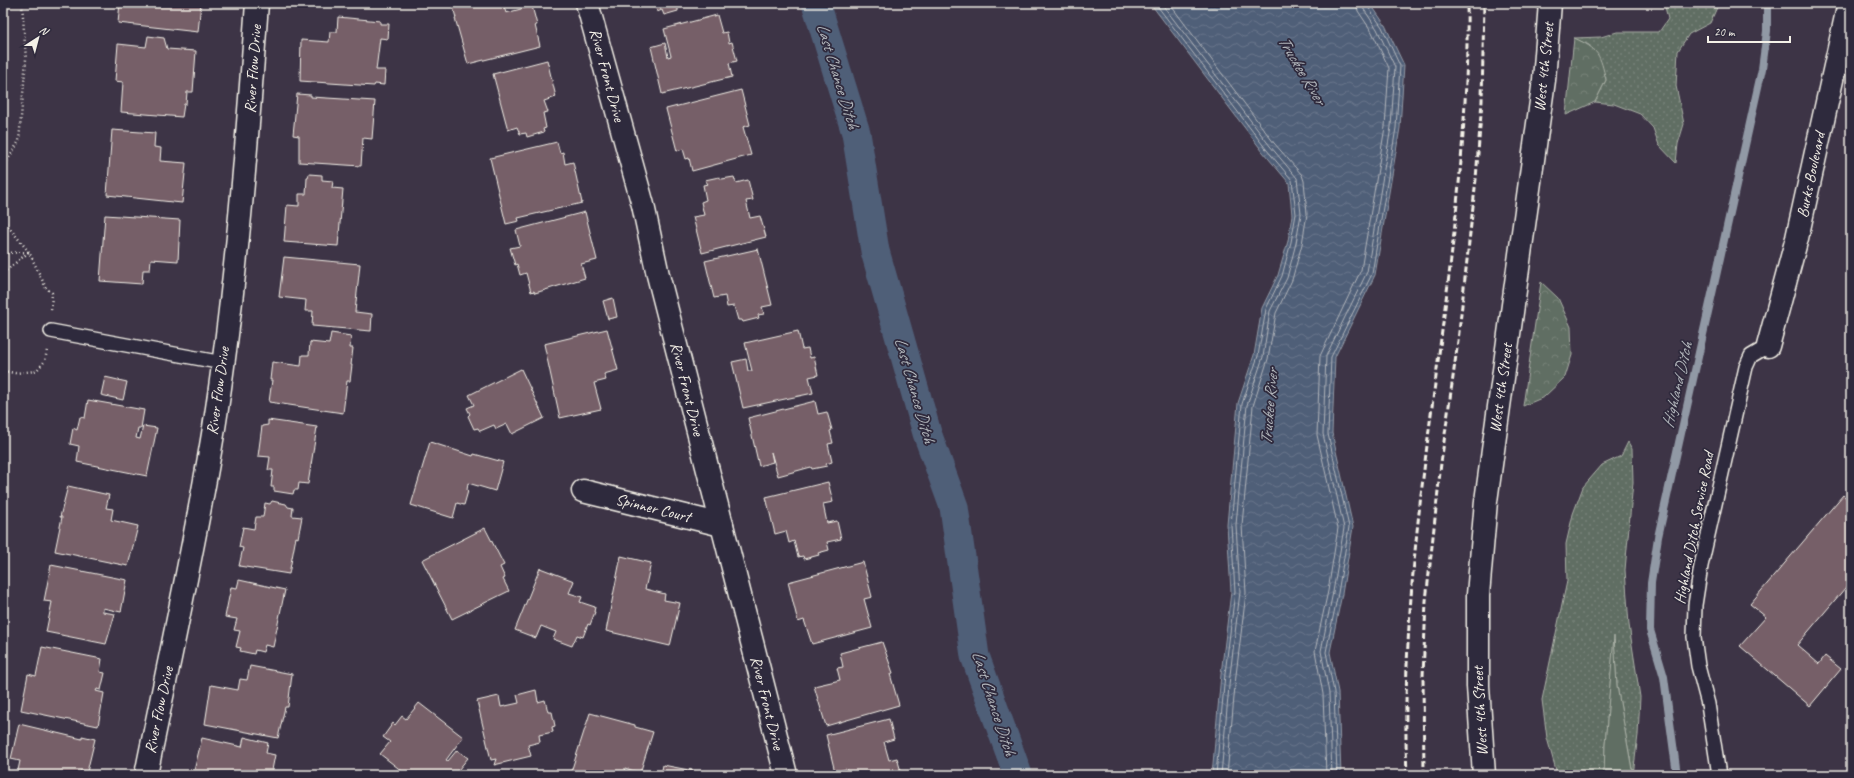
<svg xmlns="http://www.w3.org/2000/svg" width="1854" height="778" font-family="Caveat,sans-serif">
<defs>
<pattern id="grass-dots" width="8" height="8" patternUnits="userSpaceOnUse"><rect width="8" height="8" fill="#606e63"/><path d="M2 2h.1M6 6h.1" fill="none" stroke="#778379" stroke-width="1.8" stroke-linecap="round"/></pattern>
<pattern id="forest-crowns" width="20" height="18" patternUnits="userSpaceOnUse"><rect width="20" height="18" fill="#606e63"/><path d="M2 6a3 3 0 1 1 6 0M12 15a3 3 0 1 1 6 0" fill="none" stroke="#778379"/></pattern>
<pattern id="water-waves" width="16" height="10" patternUnits="userSpaceOnUse"><rect width="16" height="10" fill="#4f5e78"/><path d="M0 5q4-4 8 0t8 0" fill="none" stroke="#69768b"/></pattern>
</defs>
<rect width="100%" height="100%" fill="#3d3446"/>
<filter id="ink" filterUnits="userSpaceOnUse"><feTurbulence type="fractalNoise" baseFrequency=".025" numOctaves="2"/><feDisplacementMap in="SourceGraphic" scale="8" xChannelSelector="R" yChannelSelector="G"/><feConvolveMatrix kernelMatrix="1 2 1 2 8 2 1 2 1" color-interpolation-filters="sRGB"/></filter>
<g filter="url(#ink)">
<g fill="url(#grass-dots)" stroke="#aab0a6">
<polygon points="1664,3 1719,3 1710,23 1689,34 1678,51 1676,86 1684,124 1678,144 1676,163 1659,145 1653,128 1640,114 1614,104 1595,102 1606,80 1589,45 1574,38 1601,37 1617,32 1659,32 1668,19"/>
<polygon points="1628,442 1632,449 1633,482 1625,570 1629,625 1640,697 1638,735 1633,775 1617,686 1614,640 1605,745 1604,775 1560,775 1556,770 1547,738 1542,700 1567,581 1566,544 1573,514 1583,487 1602,465 1621,456"/>
</g>
<g fill="url(#forest-crowns)" stroke="#aab0a6">
<path d="M1574,38c25,11 26,17 32,42l-11,22 -29,13z"/>
<polygon points="1541,282 1558,298 1571,327 1572,355 1565,377 1544,397 1523,406"/>
</g>
<polygon fill="#606e63" stroke="#aab0a6" points="1614,636 1617,686 1633,775 1604,775 1605,745"/>
<polygon fill="url(#water-waves)" stroke="#9199a5" points="1150,3 1370,3 1385,25 1404,65 1400,128 1375,275 1335,357 1332,433 1353,527 1342,594 1330,652 1338,692 1341,775 1212,775 1221,674 1231,592 1227,525 1238,403 1254,355 1262,308 1278,275 1288,241 1292,215 1289,183 1263,152"/>
<g fill="none" stroke-linecap="round" stroke-linejoin="round">
<g stroke="#b2b6bb" stroke-width="1">
<polyline points="1155,3 1266,149 1292,180 1296,214 1291,242 1282,276 1266,309 1258,356 1242,404 1231,525 1235,592 1225,674 1216,775"/>
<polyline points="1161,3 1270,146 1297,178 1301,214 1296,243 1287,278 1270,311 1263,357 1247,405 1236,525 1240,592 1230,675 1221,775"/>
<polyline points="1169,3 1274,143 1302,175 1304,181 1307,214 1302,244 1292,280 1276,313 1268,359 1253,406 1242,525 1246,593 1236,675 1227,775"/>
<polyline points="1326,775 1323,694 1315,651 1328,591 1338,528 1317,435 1320,356 1361,270 1385,127 1389,68 1372,32 1358,11 1356,3"/>
<polyline points="1332,775 1329,693 1321,651 1333,592 1344,528 1323,434 1326,356 1367,272 1391,127 1395,67 1377,29 1363,8 1362,3"/>
<polyline points="1337,775 1334,692 1326,652 1338,593 1349,527 1328,434 1331,357 1372,274 1396,128 1400,66 1382,27 1368,7 1367,3"/>
</g>
<polyline stroke="#9199a5" stroke-width="8" points="1677,775 1664,677 1650,630 1651,583 1658,537 1762,69 1767,31 1767,3"/>
<polyline stroke="#4f5e78" stroke-width="29" points="816,3 856,133 875,251 927,433 954,507 975,656 1018,775"/>
</g>
<g fill="#765e68" stroke="#f4f1e8">
<polygon points="120,3 201,3 198,32 118,23"/>
<polygon points="452,3 503,3 506,13 532,6 537,25 535,25 540,46 468,64 455,18 456,18"/>
<polygon points="655,3 685,3 685,6 678,7 678,11 664,15 662,10 657,12"/>
<polygon points="717,15 722,33 727,32 729,43 732,42 737,61 729,63 732,77 662,94 651,47 665,43 668,57 671,56 664,29"/>
<polygon points="338,17 380,21 380,24 389,24 388,39 380,38 376,70 385,70 384,85 375,84 374,86 300,81 301,40 329,42 330,32 337,32"/>
<polygon points="148,36 164,38 167,49 196,51 193,92 187,92 186,104 184,104 182,117 121,112 123,82 115,81 118,44 146,47"/>
<polygon points="547,60 556,97 544,101 548,112 543,113 546,128 543,129 544,132 527,137 526,133 520,134 517,127 508,130 493,74"/>
<polygon points="741,90 750,125 743,127 751,155 692,171 689,158 686,159 683,149 677,151 666,109"/>
<polygon points="297,94 311,95 311,97 375,101 372,139 363,138 361,166 299,162 299,136 293,135"/>
<polygon points="112,130 155,133 154,147 161,148 160,161 186,163 182,203 107,195"/>
<polygon points="557,142 560,153 563,152 565,164 573,162 582,203 518,218 519,221 506,224 490,158"/>
<polygon points="309,174 322,175 322,180 333,181 332,188 343,189 338,246 284,242 287,205 299,206 299,194 306,194 307,178 308,178"/>
<polygon points="719,177 722,179 734,177 736,183 748,180 753,200 746,201 750,218 760,216 766,237 702,253 693,217 704,215 701,202 706,200 703,185 708,184 705,180"/>
<polygon points="585,212 597,260 581,264 585,278 535,293 534,291 531,292 526,273 520,275 517,264 515,265 510,248 520,246 516,230"/>
<polygon points="105,215 180,220 178,261 151,259 150,270 143,270 142,284 100,281"/>
<polygon points="758,249 772,305 762,307 764,314 758,315 759,318 743,322 742,320 738,320 734,306 727,307 725,296 714,298 705,261"/>
<polygon points="284,257 360,264 355,312 372,314 371,331 312,326 313,311 305,311 306,300 279,297"/>
<polygon points="613,298 617,317 608,319 603,301"/>
<polygon points="607,329 618,370 604,374 606,380 594,383 601,409 560,418 544,344"/>
<polygon points="798,331 802,349 808,348 810,358 814,357 818,375 809,377 813,393 743,408 732,362 746,359 748,371 752,371 745,343"/>
<polygon points="331,333 351,336 350,348 353,348 351,365 352,365 350,381 347,381 343,413 269,402 272,380 270,380 272,362 301,366 302,355 309,355 310,342 329,344"/>
<polygon points="521,369 544,418 512,434 507,424 496,429 494,425 480,431 478,428 474,429 468,416 470,414 467,408 474,405 469,395"/>
<polygon points="105,377 127,382 123,400 101,395"/>
<polygon points="88,400 144,410 141,428 138,428 136,438 140,439 143,426 157,428 147,476 77,462 79,446 70,444 73,428 77,430 80,417 85,418"/>
<polygon points="815,401 818,414 827,412 832,430 830,431 833,443 828,444 832,462 826,464 827,466 812,469 811,467 778,476 771,452 773,462 759,466 748,418"/>
<polygon points="268,420 317,427 308,484 299,483 298,490 294,490 293,494 274,491 274,487 271,487 273,470 268,470 270,457 258,456 262,426 268,425"/>
<polygon points="430,442 473,456 474,454 503,462 495,491 468,483 467,490 468,491 464,505 457,503 453,518 411,505"/>
<polygon points="828,482 833,502 823,504 827,523 837,521 841,539 827,542 829,550 818,553 819,555 804,559 803,556 798,557 794,541 789,543 786,531 775,534 766,497"/>
<polygon points="68,486 109,495 106,508 113,509 111,520 138,526 128,566 55,551 62,517 60,517"/>
<polygon points="1843,495 1851,502 1851,581 1797,645 1819,664 1825,656 1841,669 1810,706 1740,646 1766,617 1750,604"/>
<polygon points="272,501 286,504 288,507 293,508 292,516 302,517 298,538 296,537 289,574 239,566 243,548 239,547 243,527 254,529 256,517 263,517 265,503 270,504"/>
<polygon points="485,528 504,565 500,567 505,578 503,579 509,591 452,619 422,560"/>
<polygon points="621,556 651,563 645,589 665,594 664,600 680,603 670,646 606,631"/>
<polygon points="863,562 872,597 864,599 872,628 812,644 804,620 798,622 788,582"/>
<polygon points="51,565 127,580 121,612 103,608 103,612 115,614 106,644 46,632 52,602 44,601"/>
<polygon points="540,568 574,581 569,593 582,597 580,602 595,607 594,612 595,612 590,625 588,624 583,637 577,635 572,646 553,639 556,632 541,626 536,638 515,630"/>
<polygon points="239,580 285,590 273,647 265,645 263,652 255,650 254,654 240,651 241,648 236,647 240,631 234,630 237,619 225,617 231,587 237,588"/>
<polygon points="882,642 893,673 890,674 899,705 826,726 814,686 840,680 837,668 843,667 840,653"/>
<polygon points="42,647 102,659 100,672 105,673 101,690 97,689 96,691 104,693 98,726 21,710 28,674 36,676"/>
<polygon points="250,666 292,674 288,707 285,707 278,738 205,724 211,685 238,690 240,679 247,680"/>
<polygon points="536,690 538,702 545,700 548,712 552,712 555,726 552,727 553,732 539,735 540,742 528,745 531,756 494,765 496,759 491,760 477,701 499,696 501,707 519,703 517,695"/>
<polygon points="419,703 463,737 446,760 448,761 457,750 468,758 454,775 407,775 380,754 390,742 383,737 393,723 395,725 402,716 406,719"/>
<polygon points="590,713 635,725 635,727 653,732 640,773 625,768 623,775 613,772 612,775 570,775"/>
<polygon points="889,719 894,739 884,742 889,760 897,758 902,775 847,775 846,769 835,772 826,735"/>
<polygon points="19,724 82,739 82,736 95,739 87,772 80,771 84,775 17,775 20,761 11,759"/>
<polygon points="244,737 268,743 266,753 275,755 271,775 193,775 202,738 242,747"/>
<polygon points="663,765 699,772 698,775 661,775"/>
</g>
<g fill="none" stroke-linecap="round" stroke-linejoin="round">
<g stroke="#f4f1e8" stroke-width="16">
<g id="service">
<polyline points="51,331 223,363"/>
<polyline points="1719,775 1708,704 1698,666 1694,637 1695,605 1701,566 1746,367 1751,356 1768,346"/>
</g>
</g>
<g stroke="#f4f1e8" stroke-width="25">
<g id="minor">
<polyline points="587,3 643,205 658,275 786,775"/>
<polyline points="1768,346 1797,238 1849,3"/>
<polyline points="583,491 722,525"/>
<path d="M146,775c23,-115 49,-230 68,-347 22,-141 33,-283 43,-425"/>
</g>
</g>
<g stroke="#f4f1e8" stroke-width="25">
<polyline id="secondary" points="1484,775 1478,686 1478,595 1486,501 1544,80 1550,3"/>
</g>
<g stroke="#f4f1e8" stroke-width="2.5" stroke-dasharray="1 3" stroke-linecap="butt">
<polyline points="3,168 19,141 26,59 22,3"/>
<polyline points="3,220 29,252 46,288 52,293 51,312"/>
<polyline points="3,253 28,252"/>
<polyline points="3,273 29,252"/>
<polyline points="3,371 15,373 36,371 45,361 47,350"/>
</g>
<use href="#service" stroke="#2f2a3d" stroke-width="13"/>
<use href="#minor" stroke="#2f2a3d" stroke-width="22"/>
<use href="#secondary" stroke="#2f2a3d" stroke-width="22"/>
<g stroke="#f4f1e8" stroke-width="3" stroke-dasharray="6 3" stroke-linecap="butt">
<path d="M1407,775c-11,-260 64,-513 60,-772"/>
<polyline points="1424,775 1423,677 1426,601 1441,463 1458,341 1476,179 1482,101 1484,3"/>
</g>
</g>
</g>
<g text-anchor="middle" dominant-baseline="central" stroke-width="3.5" stroke-linejoin="round" paint-order="stroke">
<g font-size="16" fill="#f4f1e8" stroke="#2f2a3d">
<text transform="translate(1544 67) rotate(-84)">West 4th Street</text>
<text transform="translate(253 69) rotate(-86)">River Flow Drive</text>
<text transform="translate(607 75) rotate(75)">River Front Drive</text>
<text transform="translate(1811 175) rotate(-78)">Burks Boulevard</text>
<text transform="translate(1501 388) rotate(-82)">West 4th Street</text>
<text transform="translate(687 389) rotate(76)">River Front Drive</text>
<text transform="translate(218 391) rotate(-82)">River Flow Drive</text>
<text transform="translate(653 508) rotate(14)">Spinner Court</text>
<text transform="translate(1694 528) rotate(-79)">Highland Ditch Service Road</text>
<text transform="translate(767 703) rotate(76)">River Front Drive</text>
<text transform="translate(159 710) rotate(-78)">River Flow Drive</text>
<text transform="translate(1480 711) rotate(-93)">West 4th Street</text>
</g>
<g font-size="17" font-style="italic" fill="#b2b6bb" stroke="#2f2a3d">
<text transform="translate(1302 70) rotate(59)">Truckee River</text>
<text transform="translate(838 76) rotate(73)">Last Chance Ditch</text>
<text transform="translate(1677 385) rotate(-77)">Highland Ditch</text>
<text transform="translate(915 390) rotate(74)">Last Chance Ditch</text>
<text transform="translate(1269 407) rotate(-85)">Truckee River</text>
<text transform="translate(994 703) rotate(72)">Last Chance Ditch</text>
</g>
</g>
<rect width="1854" height="778" fill="none" stroke="#2f2a3d" stroke-width="16"/>
<rect x="8" y="8" width="1838" height="762" fill="none" stroke="#f4f1e8" stroke-width="1.5" filter="url(#ink)"/>
<g transform="translate(38 38) rotate(36)" stroke="#2f2a3d" stroke-width="3" paint-order="stroke">
<path d="M0-3L7 15L0 10L-7 15Z" fill="#f4f1e8"/>
<text y="-6" font-size="11" font-weight="bold" text-anchor="middle" fill="#f4f1e8">N</text>
</g>
<path d="M1708 36v6h82v-6" fill="none" stroke="#f4f1e8" stroke-width="2"/>
<text x="1714" y="36" font-size="12" fill="#f4f1e8" stroke="#2f2a3d" stroke-width="3" paint-order="stroke">20 m</text>
</svg>
